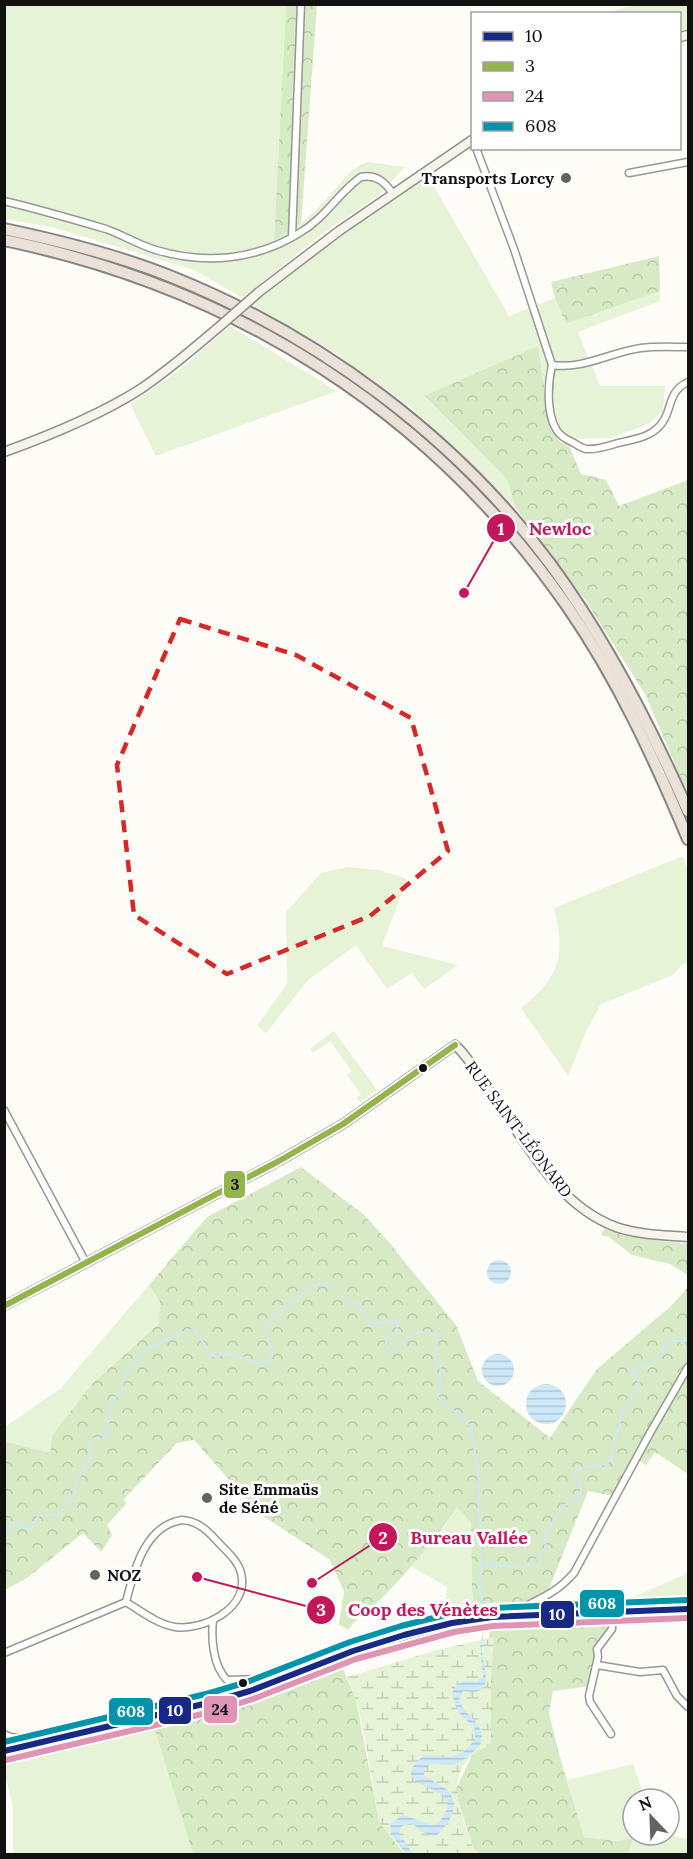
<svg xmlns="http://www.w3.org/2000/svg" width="693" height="1859" font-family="Lora,serif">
<defs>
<pattern id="forest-crowns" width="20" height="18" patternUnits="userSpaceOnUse" patternTransform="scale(1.5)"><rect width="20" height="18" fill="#d8eac5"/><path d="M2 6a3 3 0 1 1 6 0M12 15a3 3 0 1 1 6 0" fill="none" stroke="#b8c8a8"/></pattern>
<pattern id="wetland-marsh" width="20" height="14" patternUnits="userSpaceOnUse" patternTransform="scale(1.5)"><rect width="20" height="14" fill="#e7f3d7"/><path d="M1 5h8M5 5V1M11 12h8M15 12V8" fill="none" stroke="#c5cfb8"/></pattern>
<pattern id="water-rules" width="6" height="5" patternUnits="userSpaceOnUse" patternTransform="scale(1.5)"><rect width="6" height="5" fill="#cde8f7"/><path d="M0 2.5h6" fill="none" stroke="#afc6d3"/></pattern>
</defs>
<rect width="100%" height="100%" fill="#fdfcf7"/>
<g fill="#e7f3d7">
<polygon points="4,5 286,5 274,239 301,223 319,207 353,169 367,162 405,167 377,197 324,232 243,298 194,270 52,227 5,219"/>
<polygon points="633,5 688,5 688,28 680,31 680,14 606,13"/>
<path d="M428,176l81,140 46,-18 11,26 94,-33v10l-82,31 22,54h65l-2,24 -13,13 -39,15 -35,1 -6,9c-22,-15 -22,-32 -27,-57l-119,6 83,82 8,28 -106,-101 -72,-52 -84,-49 30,-28z"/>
<polygon points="230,326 337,391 156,456 130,404 177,372"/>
<path d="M683,856l5,14v92l-6,3 -9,10 -72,29 -15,27 -18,45 -47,-68c39,-30 45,-54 33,-100z"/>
<polygon points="348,867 380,870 407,879 382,946 458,965 424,989 412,973 387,989 356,945 308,980 266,1033 257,1026 287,984 286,912 321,873"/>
<polygon points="334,1031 377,1090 360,1102 356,1098 361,1094 347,1075 352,1071 330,1041 313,1053 310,1049"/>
<polygon points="149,1285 160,1302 159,1322 92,1384 52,1435 50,1453 9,1442 5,1445 5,1427 61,1388"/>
<polygon points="457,1506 471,1523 472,1591 474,1609 445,1610 447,1587 411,1566 445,1526"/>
<polygon points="688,1573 688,1602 615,1605"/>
<polygon points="456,1616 364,1643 360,1643 362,1640 402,1626"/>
<polygon points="152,1721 193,1854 13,1854 13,1806 5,1776 4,1750 18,1753"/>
<polygon points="633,1764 645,1799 633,1799 633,1835 669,1835 688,1839 688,1854 628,1854 633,1838 617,1841 584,1837 567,1780"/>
</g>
<g fill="url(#forest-crowns)">
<polygon points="286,5 317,5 301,223 274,240"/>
<polygon points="659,256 660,291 566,324 555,298 551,282"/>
<polygon points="538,346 549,421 558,440 570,448 581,474 606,480 619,506 688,480 688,795 645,694 586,601 515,507 507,479 424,396"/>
<path d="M301,1167l62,47 25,27 68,84 22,56 72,57 47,-69 74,-63 17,-19v187l-33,-22 -9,13 -13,-8 -20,39 -25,-5 -47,118h-67l-2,-18 -1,-68 -14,-16c-21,32 -48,63 -75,91 -11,11 -25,19 -34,32l-9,-6 5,-32 -14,-32 -73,-48 -63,-72 -17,3 -53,56 2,5 -19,21 5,10 -11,17 -18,-19 -56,45 -22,12 -1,-145 4,-3 42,11 2,-18 40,-51 67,-61 1,-21 -11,-17 58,-68z"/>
<polygon points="604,1229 625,1236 688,1244 688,1275 670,1264 632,1255 609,1237 601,1235"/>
<polygon points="612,1619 612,1629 597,1649 591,1686 553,1691 549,1713 559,1754 584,1837 617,1841 633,1838 628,1854 480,1854 473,1848 455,1791 472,1755 491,1679 489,1624"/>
<polygon points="338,1661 342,1667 356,1700 379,1821 404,1854 193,1854 152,1721 211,1707 264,1690"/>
</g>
<path fill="url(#wetland-marsh)" d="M494,1637l-3,42v64c-6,5 -14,8 -19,13 -29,23 -8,64 1,92l7,6h-76l-25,-32 -16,-94 -7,-28 -9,-23 90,-27z"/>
<g fill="url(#water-rules)">
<circle cx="499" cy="1272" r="12"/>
<circle cx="498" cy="1370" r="16"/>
<circle cx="546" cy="1404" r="20"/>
<path d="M485,1627c-1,8 -4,17 -3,25 2,20 14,45 -19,39l-4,9c7,19 26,20 22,43 -6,8 -20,22 -31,22 -14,1 -15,-7 -26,5v6c7,4 15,8 22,13 17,15 3,35 -10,47 -4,-1 -10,-2 -14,-4 -8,-7 -10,-11 -21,-5l-2,6 14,21h-7l-15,-20 -1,-10 13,-9 29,10c9,-2 13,-11 16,-19 -5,-25 -62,-18 -24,-51l27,2 12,-5 12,-12 -1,-14c-14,-10 -18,-15 -22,-33l5,-9 10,-3 9,1 7,-5 -3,-32z"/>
</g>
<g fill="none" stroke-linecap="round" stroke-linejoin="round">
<g stroke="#cde8f7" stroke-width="2">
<path d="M338,1294l8,6 12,4 14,20 24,-3 2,4 -2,7 -10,7v5l4,7h4c16,-13 21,-25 44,-16l-2,22 6,16 -5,23 34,31 7,44 1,25"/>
<polyline points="479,1499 481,1565 479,1583 482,1601 487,1608"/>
<path d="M4,1532l13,-10 5,1 7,6 3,-1 6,-12 19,-2 16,-19 6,-18 11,-18v-18l5,-3 8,1 3,-5 4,-18 1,-11 2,-6 6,-4 8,-25 9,-11 10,-10 40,-18 9,-1 17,26 18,-2 33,10 4,-3 6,-9c-2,-7 -8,-16 -7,-22 0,-10 41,-42 52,-45 5,-1 8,1 13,3"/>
<path d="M481,1565c31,-4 43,17 65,-17l-2,-14c8,-7 10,-16 16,-24 12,-16 32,-6 14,-36 7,-13 22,-2 37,-14l11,-48 10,-10 -1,-8 8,-10 -1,-6 -7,-7 20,-8 10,-7 3,-10 7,-5h17"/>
</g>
<g stroke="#979795" stroke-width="9">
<g id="street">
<path d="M476,148l38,101 38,116c30,5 59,-13 89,-17 15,-2 32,-1 47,-1"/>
<polyline points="629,173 688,162"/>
<path d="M4,201c34,8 68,18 102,28 17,6 33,16 50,21 50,15 101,10 145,-18 25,-15 38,-40 60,-55 15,-3 24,5 32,17"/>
<polyline points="292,237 301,4"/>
<path d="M552,365c-4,18 -6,47 4,64 3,6 11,11 18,14 3,2 8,5 12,6 10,1 22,-3 32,-6 9,-2 22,-4 31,-9 28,-15 13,-40 39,-52"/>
<polyline points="4,1110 86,1263"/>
<path d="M182,1520c15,1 24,9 34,20 9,10 22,20 25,33 9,35 -38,58 -66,54 -18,-3 -34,-16 -49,-25 8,-31 18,-76 56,-82z"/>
<path d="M520,1616l4,-9c22,-11 34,-16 50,-34l76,-140 38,-66"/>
<path d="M213,1620c-2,19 0,46 14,60l35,-1 21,-4"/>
<polyline points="4,1653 126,1602"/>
<polyline points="597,1665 640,1672 663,1670 677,1696 688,1707"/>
<path d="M4,1734c18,11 58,-2 79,-5"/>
<polyline points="611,1734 590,1702 589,1696 598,1657 597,1649 612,1629 613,1612"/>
</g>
</g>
<g stroke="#8e8d8b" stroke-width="11">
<g id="secondary">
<polyline points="680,37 688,35"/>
<polyline points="259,292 339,231 472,140"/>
<path d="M4,452c47,-17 94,-36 135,-62 29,-19 55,-42 81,-64"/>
<path d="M4,1306l275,-145 64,-37 112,-79c14,12 27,36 38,51 35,49 64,109 123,131 23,8 49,8 72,10"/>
<polyline points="4,1751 212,1702 250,1691 353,1651 404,1635 452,1623 492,1617 688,1609"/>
</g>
</g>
<g stroke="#858482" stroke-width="14">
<g id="highway">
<path d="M4,229c57,12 114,26 168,48 147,59 284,160 379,288 56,76 99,160 137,246"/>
<path d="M4,240c232,48 427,171 563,366 50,72 87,152 121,233"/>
</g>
</g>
<use href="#street" stroke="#fffffe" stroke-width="6"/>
<use href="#secondary" stroke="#f6f4eb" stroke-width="8"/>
<use href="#highway" stroke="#eae1d8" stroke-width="10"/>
<g stroke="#8e8d8b" stroke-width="11" stroke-linecap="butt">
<polyline id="secondary-bridge" points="220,326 259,292"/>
</g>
<use href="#secondary-bridge" stroke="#f6f4eb" stroke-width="8"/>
<g stroke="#fff" stroke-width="10">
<polyline id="bus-1" points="4,1751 212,1702 250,1691 353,1651 404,1635 452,1623 492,1617 688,1609"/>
</g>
<g stroke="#fff" stroke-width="10">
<polyline id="bus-2" points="4,1306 279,1161 343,1124 455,1045"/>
</g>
<g stroke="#fff" stroke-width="10">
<polyline id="bus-3" points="6,1760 215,1711 253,1699 356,1659 454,1632 493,1626 688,1618"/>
</g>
<g stroke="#fff" stroke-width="10">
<polyline id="bus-4" points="4,1742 210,1693 247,1682 350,1642 401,1626 450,1614 492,1608 688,1600"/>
</g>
<use href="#bus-1" stroke="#172983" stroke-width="6"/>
<use href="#bus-2" stroke="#94b44c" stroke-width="6"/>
<use href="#bus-3" stroke="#df94b4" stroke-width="6"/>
<use href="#bus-4" stroke="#0094ab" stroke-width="6"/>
</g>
<path fill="none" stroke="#d62828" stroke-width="4.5" stroke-dasharray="12 8" stroke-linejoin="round" d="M180,619l116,36 115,63 37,133 -78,65 -143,58 -93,-59 -17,-150z"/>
<g fill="#646362" stroke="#fff" stroke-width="2">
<circle cx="566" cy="178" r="6"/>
<circle cx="207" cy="1498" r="6"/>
<circle cx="95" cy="1575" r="6"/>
</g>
<g fill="#111" stroke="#fff" stroke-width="2">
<circle cx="423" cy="1068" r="5"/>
<circle cx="243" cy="1683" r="5"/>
</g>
<g text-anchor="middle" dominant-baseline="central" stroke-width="6" stroke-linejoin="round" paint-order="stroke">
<g font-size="16" font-weight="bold" fill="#111" stroke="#fff" text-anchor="start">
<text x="554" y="178" text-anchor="end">Transports Lorcy</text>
<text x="219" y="1489">Site Emmaüs<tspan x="219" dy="18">de Séné</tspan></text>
<text x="107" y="1575">NOZ</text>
</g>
<g font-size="16" fill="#111" stroke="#fff">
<text transform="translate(519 1129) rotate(53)">RUE SAINT-LÉONARD</text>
</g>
</g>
<path fill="none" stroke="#c2185b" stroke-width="2" d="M464 593L501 528M312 1583L383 1537M197 1577L321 1610"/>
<g fill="#c2185b" stroke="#fff" stroke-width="2">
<circle cx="464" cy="593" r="6"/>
<circle cx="312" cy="1583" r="6"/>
<circle cx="197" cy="1577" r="6"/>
<circle cx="501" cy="528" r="15"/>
<circle cx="383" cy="1537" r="15"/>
<circle cx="321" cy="1610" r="15"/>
</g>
<g font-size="18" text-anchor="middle" font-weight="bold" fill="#fff">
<text x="501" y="535">1</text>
<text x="383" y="1544">2</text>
<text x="321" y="1616">3</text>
</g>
<g font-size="18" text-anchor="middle" font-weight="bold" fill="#c2185b" stroke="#fff" stroke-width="6" stroke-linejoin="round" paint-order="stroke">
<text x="560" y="535">Newloc</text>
<text x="469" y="1544">Bureau Vallée</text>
<text x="423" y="1616">Coop des Vénètes</text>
</g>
<g stroke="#fff" stroke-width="2">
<rect x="223" y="1170" width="23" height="29" rx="6" fill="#94b44c"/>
<rect x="579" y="1589" width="46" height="29" rx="6" fill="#0094ab"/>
<rect x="540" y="1600" width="35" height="29" rx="6" fill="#172983"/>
<rect x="203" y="1695" width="35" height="29" rx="6" fill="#df94b4"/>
<rect x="158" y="1696" width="34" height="29" rx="6" fill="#172983"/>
<rect x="108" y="1697" width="46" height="29" rx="6" fill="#0094ab"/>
</g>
<g font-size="16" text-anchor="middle" font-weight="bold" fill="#fff">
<text x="602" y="1609">608</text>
<text x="557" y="1620">10</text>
<text x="175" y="1716">10</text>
<text x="131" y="1717">608</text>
</g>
<g font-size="16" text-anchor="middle" font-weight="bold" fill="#111">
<text x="235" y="1190">3</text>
<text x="220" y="1715">24</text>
</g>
<rect width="693" height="1859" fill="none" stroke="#111111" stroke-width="12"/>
<rect x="471" y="12" width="210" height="138" fill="#ffffff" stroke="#a0a0a0" stroke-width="1.5"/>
<rect x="483" y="32" width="30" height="9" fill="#172983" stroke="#a0a0a0" stroke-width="1.5"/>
<text x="525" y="42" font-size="18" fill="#111111">10</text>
<rect x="483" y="62" width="30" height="9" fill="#94b44c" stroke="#a0a0a0" stroke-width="1.5"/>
<text x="525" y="72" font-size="18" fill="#111111">3</text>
<rect x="483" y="92" width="30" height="9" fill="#df94b4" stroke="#a0a0a0" stroke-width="1.5"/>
<text x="525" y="102" font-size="18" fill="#111111">24</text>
<rect x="483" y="122" width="30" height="9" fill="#0094ab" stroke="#a0a0a0" stroke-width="1.5"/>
<text x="525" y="132" font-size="18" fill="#111111">608</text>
<g transform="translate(651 1817) rotate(337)"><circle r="28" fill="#ffffff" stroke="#a0a0a0" stroke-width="1.5"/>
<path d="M0-4.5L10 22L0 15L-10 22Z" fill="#646362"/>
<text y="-9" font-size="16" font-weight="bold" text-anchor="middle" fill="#111111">N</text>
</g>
</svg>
